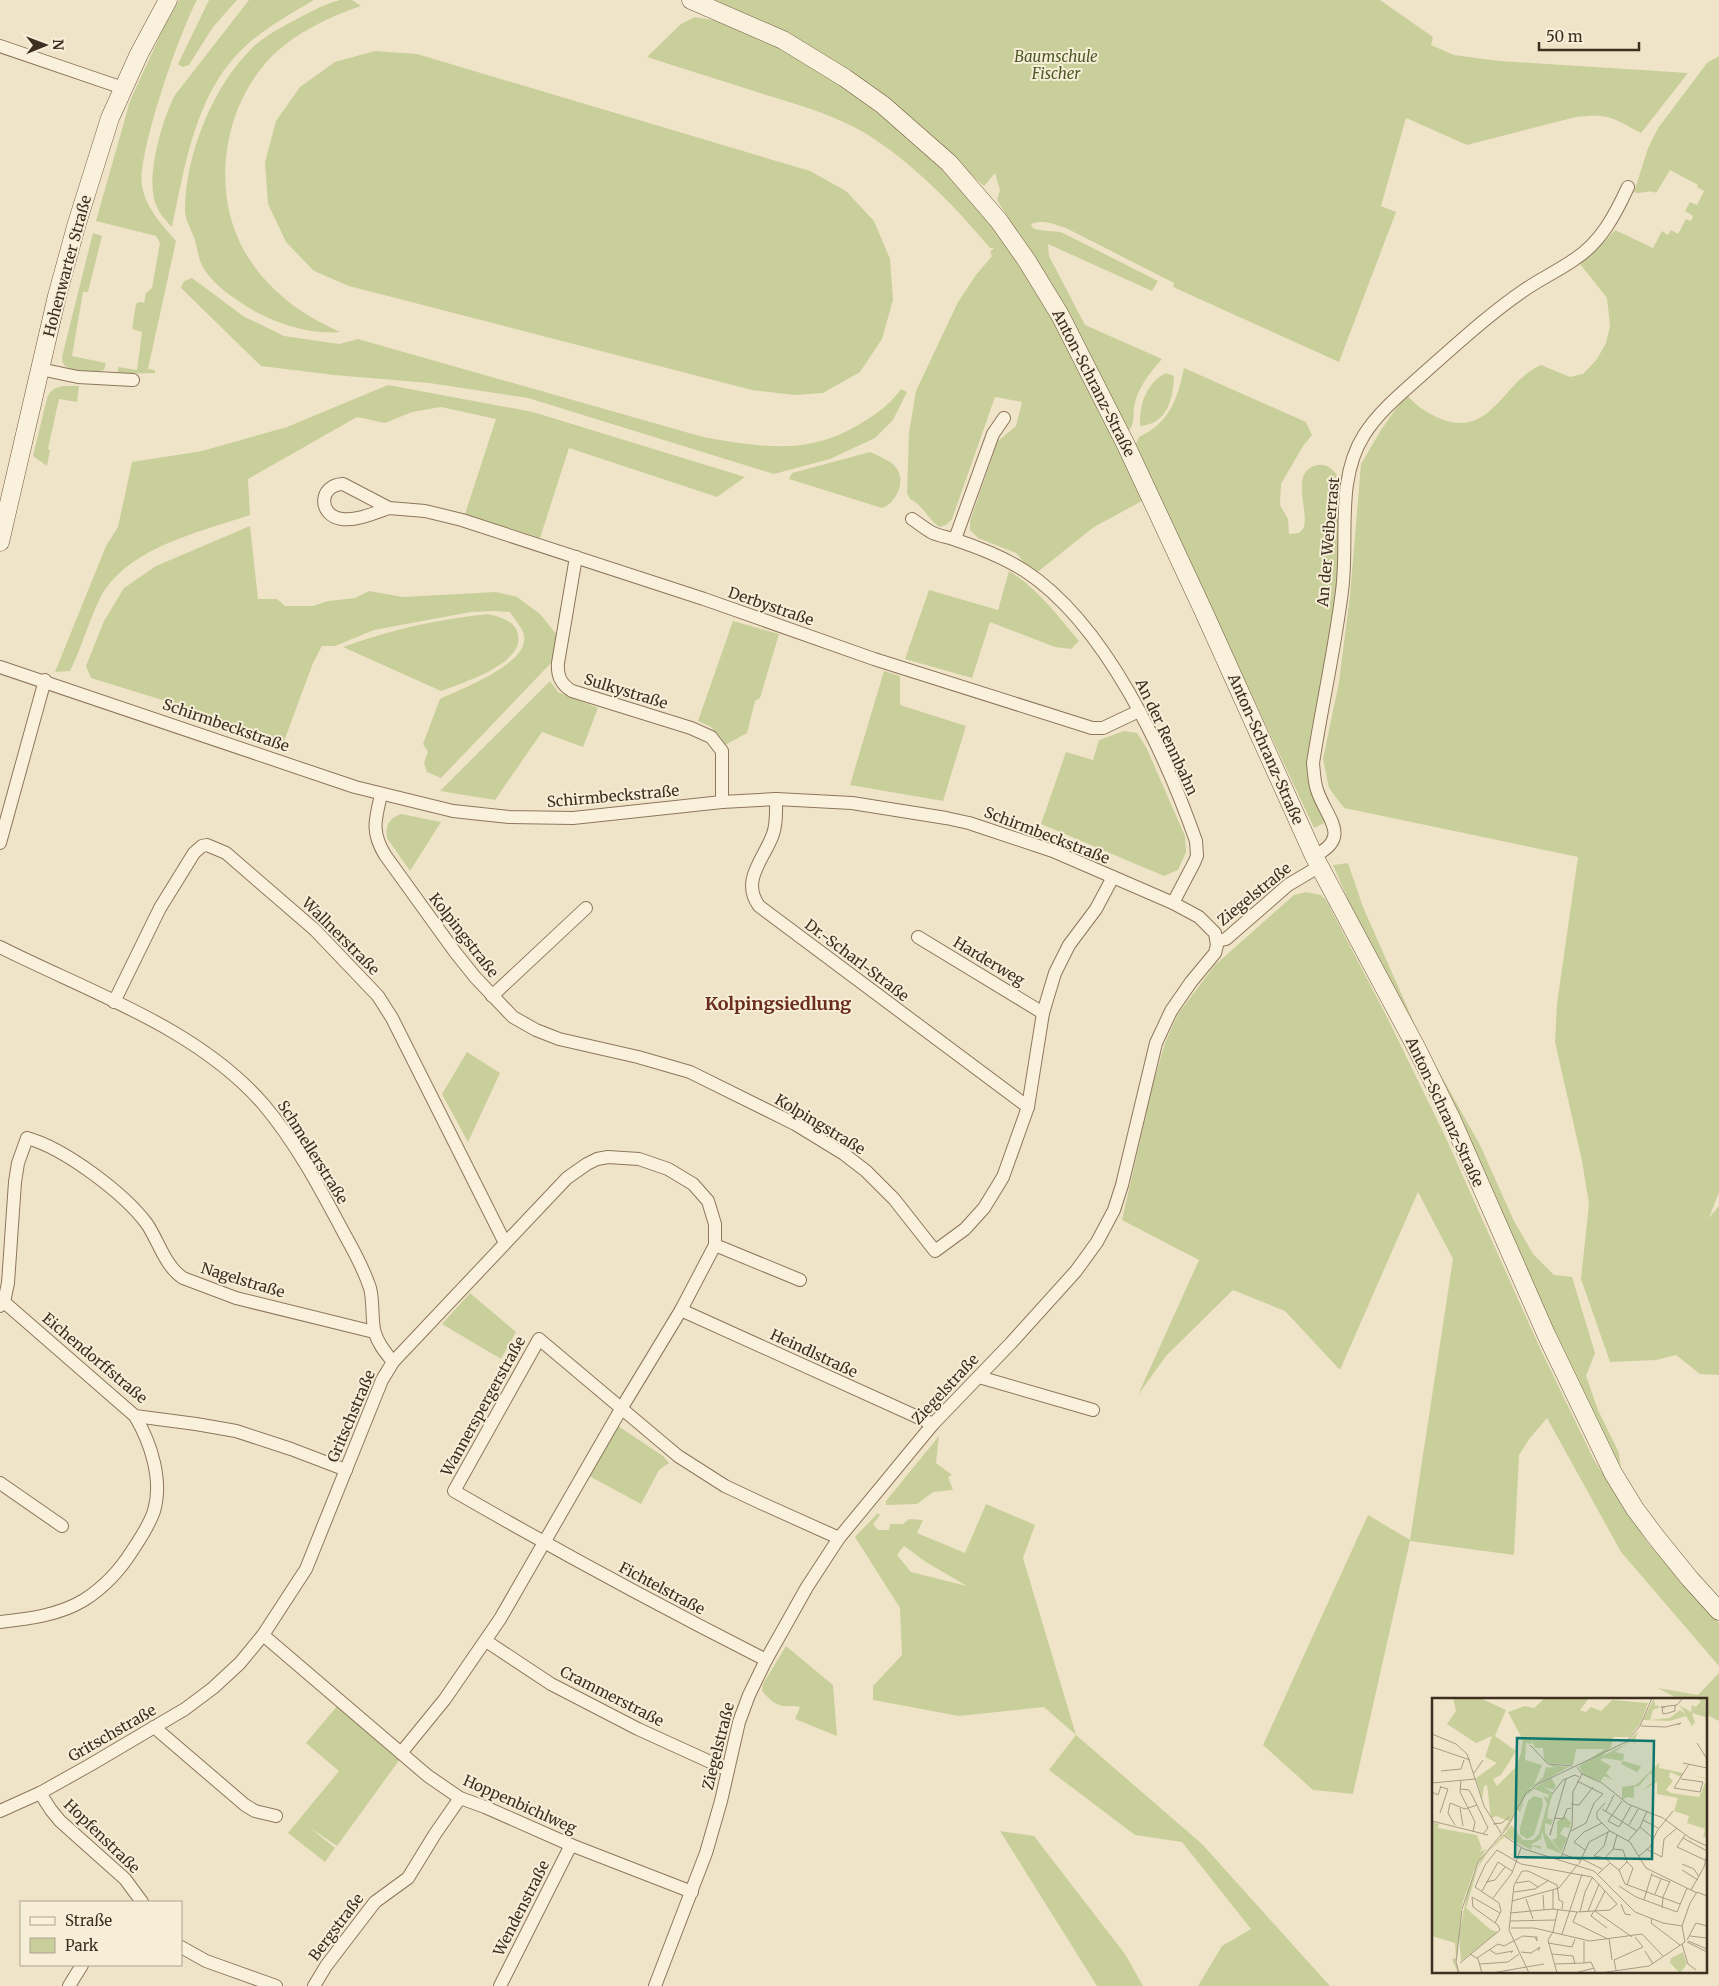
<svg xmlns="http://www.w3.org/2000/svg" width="1719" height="1986" font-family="Merriweather,serif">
<rect width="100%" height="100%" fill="#f0e4c8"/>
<g fill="#c9cf9b" fill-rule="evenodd">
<path d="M179,0h18c-17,31 -60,154 -55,186 4,22 20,39 34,55l-28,128 7,1v3l-34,1 -3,-2v-5l19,3 5,-38 -10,-3 4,-25 3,-2 5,1 2,-10 6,-5 8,-45 -4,-7 -60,-15 34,-120 34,-74z"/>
<polygon points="209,0 237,0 213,27 189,65 182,67 178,64"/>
<path d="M249,0h65c-22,13 -44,25 -64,42 -54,46 -64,120 -78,185 -6,-6 -13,-14 -16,-22 -11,-27 6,-85 19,-110z"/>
<path d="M340,0h12l9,6c-32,11 -64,26 -89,50 -23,24 -38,54 -44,87 -15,89 32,154 112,189 -28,3 -59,-7 -84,-20 -18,-11 -41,-25 -52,-43 -5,-8 -7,-20 -9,-29 -3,-9 -10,-20 -10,-29 0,-55 27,-123 66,-162 12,-12 29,-21 44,-29 15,-8 29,-16 45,-20z"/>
<path d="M709,0h671l53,37 -2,8 23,10 45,6 189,12 -47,60c-28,-15 -32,-20 -65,-16l-109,28 -61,-27 -25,88 15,6 -57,150 -166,-75 1,-4 -108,-55c-12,-4 -23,-9 -35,-4l2,4c8,4 20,2 30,5l95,48 -6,10 -104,-47 1,12 36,69 77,34c-13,15 -24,28 -28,48 -1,8 1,17 -5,23l-73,-136 -59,-94 3,-10 -5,-17 -11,13 -41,-37z"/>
<path d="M695,17l23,4 61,27 74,45 38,30 68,61 43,52 49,81 26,46 65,138 -48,26 -59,47 -19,-21 -38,-15 -8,-8v-9l28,-80 18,-15 6,-24 -27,-5 -43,122 -6,6 -6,2c-12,-7 -17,-22 -30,-28l-3,-6 2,-60 7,-42 42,-89 18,-27 16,-19 -2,-4 4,-4h-4c-37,-44 -76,-84 -125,-115 -31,-18 -65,-28 -99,-38 -39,-13 -79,-25 -119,-38l34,-33z"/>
<polygon points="375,51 417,54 810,171 846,191 874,221 890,259 893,300 882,339 860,372 823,393 795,395 752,390 349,286 314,271 286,242 268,204 265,162 276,121 300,87 335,62"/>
<path d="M1719,56v1136l-10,26 10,-12v169l-19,-1 -24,-19 -20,5 -46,2 -29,-83 8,-75 -7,-43 -27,-119 2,-38 21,-147 -234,-49 -15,-20 -6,-29 16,-77 11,-86 11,-132 20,-34 25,-36c11,13 25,22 41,27 45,13 58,-41 94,-56l29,12 13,-3 14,-15 9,-16 4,-17 -3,-28 -31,-39 29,-18 10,-11 38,18 9,-17 6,4 3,-5 7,4 8,-15 5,2 2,-5 -8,-5 5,-9 7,3 7,-14 -7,-4 1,-2 -28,-15 -14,23c-7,-4 -15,2 -22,-1l14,-44 10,-20 49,-65z"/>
<path d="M93,233l9,3 -14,56h-5l-11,64 34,7 -2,7c-8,3 -29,2 -37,-3 -4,-2 -5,-6 -5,-10z"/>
<path d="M192,278l51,38 41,20 55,8 19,-5 345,98c58,10 104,19 157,-13 15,-9 31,-20 41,-35l6,3 -14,28 -18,18 -45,21 -56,15 -246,-76 -99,-15 -95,-8 -73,-9 -80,-78 3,-7z"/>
<path d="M1184,368l122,54 6,13 -9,11 -22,38 -1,21 8,14 1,15 10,-1c2,-2 4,-4 5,-6 5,-17 -15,-57 14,-62 14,-2 19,11 25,21l-7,116 -28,157 20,62 -14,7 -112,-240 -68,-140 5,-11c31,-15 38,-37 45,-69z"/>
<path d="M1166,373l8,3c-1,24 -7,48 -34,50 -1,-21 6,-43 26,-53z"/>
<path d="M388,385l145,27 212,65 -28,20 -148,-49 -29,90 -75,-24 31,-95 -55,-12 -29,5 -27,11 -28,-6 -109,62 2,36c-50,17 -121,32 -149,81 -12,24 -19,51 -31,75l-15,1 51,-126 12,-19 14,-65 70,-11 85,-24z"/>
<path d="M63,386h16l-2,16 -18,-3 -11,50 2,1 -3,16 -14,-10 14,-58c3,-8 8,-10 16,-12z"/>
<path d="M870,452c8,4 21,8 27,17 9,13 -1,34 -15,39l-93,-29 3,-6z"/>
<path d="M250,526l8,73h19l8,7h28l15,-5 27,-3 14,-7 34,6 93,-5 21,5 23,17 17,21 -5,27 -111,116 -14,-6 -3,-9 4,-11 -5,-8 17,-45c21,-10 89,-35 84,-63 -1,-8 -10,-17 -14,-24l-16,-1 -23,1 -97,18 -39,16h-13l-9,17 -30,81 -124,-45 -68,-21 -5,-12 18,-45 20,-33 32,-22z"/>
<path d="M1009,571c28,17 49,45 70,70l-8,8 -16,-2 -65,-25 -18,56 -67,-19 24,-69 69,20z"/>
<path d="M488,614c12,3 28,7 30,21 6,29 -56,48 -77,56l-98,-44c46,-17 95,-28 145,-33z"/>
<polygon points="733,621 779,634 760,698 755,701 747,733 725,745 711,727 698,721"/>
<polygon points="884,671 900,676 900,705 966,726 943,801 850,785"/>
<polygon points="550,681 558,692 598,708 583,747 542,732 495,800 440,791"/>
<polygon points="1124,731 1137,733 1146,747 1185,836 1186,852 1178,870 1164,876 1041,824 1066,752 1093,760 1099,740"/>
<path d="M401,814l40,8 -31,49 -23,-33c-2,-12 2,-20 14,-24z"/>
<polygon points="1348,863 1363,907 1423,1043 1480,1145 1514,1221 1533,1254 1554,1275 1572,1277 1595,1353 1586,1376 1598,1410 1619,1453 1621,1471 1382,978 1333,865"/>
<polygon points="1306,892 1321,895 1326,900 1387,1017 1445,1136 1539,1346 1594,1460 1647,1542 1719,1623 1719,1666 1621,1552 1547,1418 1530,1438 1519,1455 1514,1555 1410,1541 1353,1794 1313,1790 1263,1745 1368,1515 1410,1540 1453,1259 1418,1192 1340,1370 1285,1311 1233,1290 1166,1356 1138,1395 1199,1260 1122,1220 1153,1084 1165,1043 1178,1014 1215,965 1294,895"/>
<polygon points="467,1052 500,1073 468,1142 442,1094"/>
<polygon points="470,1293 516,1332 501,1359 442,1324"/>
<polygon points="618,1426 663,1456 669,1463 659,1470 641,1504 589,1476"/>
<polygon points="939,1436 936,1463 952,1475 948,1477 953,1490 933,1492 917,1504 886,1505 886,1501"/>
<path d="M986,1504l49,21 -12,33 53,177 126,109 128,142h-132l24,-40 29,-17 -69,-87 -47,-7 -86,-65 27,-35 -32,-28 -85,9 -86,-16v-14l29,-31 -2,-47 -45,-71 23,-24 2,2 -7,9 5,6h11l1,-6h13l6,-5 14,1 -6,13 48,20zM904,1546l22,16 41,24 -56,-14 -14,-17z"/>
<path d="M786,1646l47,39 4,51 -42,-17 5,-12c-7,-2 -11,0 -17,-1 -8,-1 -16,-9 -21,-15l1,-7z"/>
<polygon points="1719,1673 1719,1721 1705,1714 1705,1700 1680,1700 1658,1688 1698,1695"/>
<polygon points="338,1705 400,1759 337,1846 309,1827 335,1848 325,1862 288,1833 339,1771 306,1743"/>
<polygon points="1000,1831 1034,1836 1125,1954 1143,1986 1097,1986"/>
</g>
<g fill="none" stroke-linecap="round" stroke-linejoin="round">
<g stroke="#8d765c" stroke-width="14">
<g id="street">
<polyline points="0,46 123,88"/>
<polyline points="40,369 78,377 133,380"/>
<path d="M389,508c-14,5 -33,13 -47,11 -24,-3 -24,-34 1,-35l46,24 36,3 37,9 242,79 170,60 218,69h11l36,-17"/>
<path d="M912,519c6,4 12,9 19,13 7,4 17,5 25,8 24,8 49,18 69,31 81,53 140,182 171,270l1,15 -3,7 -21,40"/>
<polyline points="955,539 993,434 1004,418"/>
<path d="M576,557l-18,106c-1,12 2,21 14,28l119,37 20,9 11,14v51"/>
<polyline points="0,667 355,787 453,811 509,817 573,818 722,802 776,799 852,803 946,818 969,823 1053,851 1173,903 1199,917 1215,933 1217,945 1215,953 1191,982 1171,1011 1156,1043 1122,1185 1114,1210 1097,1242 1076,1271 1011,1343 933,1424 839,1538 807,1587 766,1660 749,1695 739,1722 721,1801 706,1853 655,1986"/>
<path d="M381,795c-6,25 -10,37 4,60l70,97 20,25 38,40 23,13 23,9 79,18 52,15 105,52 49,30 22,17 28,28 41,52 30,-22 19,-21 19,-31 25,-70 15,-94 12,-40 14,-28 27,-36 17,-32"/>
<path d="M776,799c0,11 1,24 -3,35 -8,24 -33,46 -14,72l269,201"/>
<polyline points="0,843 45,680"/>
<path d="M1314,856c39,-19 12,-38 3,-66 -3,-9 -3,-18 -4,-27 9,-58 22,-115 29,-172 7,-51 -7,-110 22,-156 15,-24 39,-43 60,-62 32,-28 64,-58 99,-82 17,-12 35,-20 52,-32 26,-17 40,-44 53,-72"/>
<polyline points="918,937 1043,1013"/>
<polyline points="1217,941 1226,939 1288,885 1320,866"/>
<path d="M0,947c89,45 198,81 264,158 33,39 58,87 82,132 9,16 18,33 24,51 4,15 1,33 5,45 3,11 11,20 18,29"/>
<polyline points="492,996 586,908"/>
<polyline points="114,1002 160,908 194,853 202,846 207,845 226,853 315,930 378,996 392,1018 505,1243"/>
<polyline points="715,1245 800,1280"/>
<path d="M4,1302l4,-19 7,-101 3,-19 9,-25c37,10 97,55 120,86 12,18 18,42 36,54l53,20 138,34"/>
<polyline points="0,1306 4,1302 135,1416 196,1424 236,1431 291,1449 346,1470"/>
<polyline points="681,1310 933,1424"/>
<polyline points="979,1377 1093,1410"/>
<polyline points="0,1483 62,1526"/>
<path d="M0,1622c28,-3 60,-7 84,-22 19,-12 36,-30 48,-49 8,-12 17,-25 22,-40 9,-31 -3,-68 -19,-95"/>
<polyline points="263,1635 428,1776 460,1798 485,1807 571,1845 692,1892"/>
<polyline points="486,1641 551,1684 638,1729 728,1770"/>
<path d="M766,1660c-106,-54 -210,-110 -312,-169l85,-152 139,117 47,30 36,17 78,35"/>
<polyline points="154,1727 245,1805 255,1811 276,1816"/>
<polyline points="40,1793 51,1810 60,1821 125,1879 142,1902"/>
<polyline points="0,1811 40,1793 90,1765 185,1709 213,1688 240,1663 263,1635 306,1569 382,1380 393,1362 567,1178 587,1164 597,1159 608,1157 639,1159 668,1169 693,1184 708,1201 715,1224 715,1245 681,1310 621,1409 500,1619 445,1699 401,1753"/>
<polyline points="181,1947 206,1961 276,1986"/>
<polyline points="69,1986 82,1965"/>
<polyline points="314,1986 326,1966 375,1902 408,1878 435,1834 460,1798"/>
<polyline points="500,1986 571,1845"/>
</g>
</g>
<g stroke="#6f573f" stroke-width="19">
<g id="secondary">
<polyline points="691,0 783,40 845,78 883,105 949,163 999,221 1027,261 1060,315 1126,445 1203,610 1314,856 1417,1049 1452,1120 1546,1334 1613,1473 1635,1509 1656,1537 1690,1579 1719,1611"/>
<polyline points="0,542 57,296 77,223 110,118 139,54 168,0"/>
</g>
</g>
<use href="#street" stroke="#faf1dc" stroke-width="12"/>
<use href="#secondary" stroke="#faf1dc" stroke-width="18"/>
</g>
<g text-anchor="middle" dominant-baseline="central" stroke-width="4" stroke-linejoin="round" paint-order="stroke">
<g font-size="15" font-style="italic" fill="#4d5a26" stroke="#f7eed8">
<text x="1056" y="56">Baumschule<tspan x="1056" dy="17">Fischer</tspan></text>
</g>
<g font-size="15" fill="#3d2e20" stroke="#f7eed8">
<text transform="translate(67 266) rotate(-75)">Hohenwarter Straße</text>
<text transform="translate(1094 383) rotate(63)">Anton-Schranz-Straße</text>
<text transform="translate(1328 542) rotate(-85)">An der Weiberrast</text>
<text transform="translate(771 606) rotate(19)">Derbystraße</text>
<text transform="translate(626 691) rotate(17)">Sulkystraße</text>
<text transform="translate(226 725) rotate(19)">Schirmbeckstraße</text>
<text transform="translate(1167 737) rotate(65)">An der Rennbahn</text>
<text transform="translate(1266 749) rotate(66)">Anton-Schranz-Straße</text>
<text transform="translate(613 796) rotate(-5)">Schirmbeckstraße</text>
<text transform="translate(1047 835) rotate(21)">Schirmbeckstraße</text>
<text transform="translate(1254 894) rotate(-39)">Ziegelstraße</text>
<text transform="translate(464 935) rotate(52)">Kolpingstraße</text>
<text transform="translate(341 936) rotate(45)">Wallnerstraße</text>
<text transform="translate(857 960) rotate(37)">Dr.-Scharl-Straße</text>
<text transform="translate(989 961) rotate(31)">Harderweg</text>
<text transform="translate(1445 1112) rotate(65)">Anton-Schranz-Straße</text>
<text transform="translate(820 1124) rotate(31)">Kolpingstraße</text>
<text transform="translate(313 1152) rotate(58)">Schmellerstraße</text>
<text transform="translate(243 1280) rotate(17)">Nagelstraße</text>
<text transform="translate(814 1353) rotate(25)">Heindlstraße</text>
<text transform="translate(95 1358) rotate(40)">Eichendorffstraße</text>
<text transform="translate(945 1389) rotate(-47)">Ziegelstraße</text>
<text transform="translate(483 1406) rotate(-61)">Wannerspergerstraße</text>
<text transform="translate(351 1416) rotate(-67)">Gritschstraße</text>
<text transform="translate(662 1588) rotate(28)">Fichtelstraße</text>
<text transform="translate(612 1696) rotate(27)">Crammerstraße</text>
<text transform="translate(112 1733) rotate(-30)">Gritschstraße</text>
<text transform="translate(718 1746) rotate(-76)">Ziegelstraße</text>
<text transform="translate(520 1804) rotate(24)">Hoppenbichlweg</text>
<text transform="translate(102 1836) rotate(44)">Hopfenstraße</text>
<text transform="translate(521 1908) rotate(-63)">Wendenstraße</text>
<text transform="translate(336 1927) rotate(-53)">Bergstraße</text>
</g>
<g font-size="18" font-weight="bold" fill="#6b2e1e" stroke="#f7eed8">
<text x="778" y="1003">Kolpingsiedlung</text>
</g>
</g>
<g transform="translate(1432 1698)">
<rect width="275" height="275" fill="#f0e4c8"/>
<path d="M21,0l29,1 24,11 -11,26 21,15 -15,24 -8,4 4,7 18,-18 6,-15 2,-13 -15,-28 17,-6 9,2 11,-10h44l-9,12 6,2 5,-5 10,4 11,-11 36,3 -8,21 -11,13h-16l-2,10 -9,9 22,-11 14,-14 -4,13 -2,-4 -17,12 9,2 -1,7 18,5 -1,2 -3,4 -16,-8 2,-3 -19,-3 -4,2 11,6 -5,7 7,7 -9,-4 -3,5 -10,-3 -8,-4 -4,-8 26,-17h-29l-3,16 -24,-2 -5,-3 -1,-12h-8l-4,-9 1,5 -6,-1 -1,17 17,5 -8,20 9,-8 3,-10 8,1 -5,-3 20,2 -39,21 -24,41 -5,3 8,-11 -13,-5 -5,2 -4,-33 -3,1 -2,13 -6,-21 21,-15 -12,-6 7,-21 -16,7 -29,-19 9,-13zM222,0l1,7 6,2 -8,3 -3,10 20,-2 10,-8 6,4 -7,-9 12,7 1,-7 4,2 5,-6 -7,-3h11l2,27 -2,-8 -13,-4 3,9 -3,4 -6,-10 -16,5 -27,-1zM227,65v5l24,5 -2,4 -11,-5 -1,5 4,4 -7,9 5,3 28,4 8,-18 -16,-4 16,3v59h-4l2,-8 -18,-6 2,-7 -15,-5 4,-13 -21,-4v-12l-14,8 13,-11 -6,-6 -11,13 -5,1v11l-7,-1 -5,3v-13l14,-2zM119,80l5,8 -3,4 -9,-3 9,6 -10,32 6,-19 -2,12 6,2 -2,5 -6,-2v10l17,21 -15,-6 -5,-17 -1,8 -11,6 11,1v3l-9,-3 -1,4 -27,-15 7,-10 12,15h10l6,-6 8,-30 -4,-9 4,3 2,-3 -15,-6 -9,8 -5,15 -2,-2 11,-19zM102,98l8,2 1,7 -9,30 -7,4 -7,-5v-6l8,-27zM133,118l6,7 -2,5 -5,-1 -4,7 7,4 -6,14 -9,-12 5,-2v-16zM0,124l7,2 -1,4 39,7 5,14 -3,3 7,-3 -12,21 -12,34 -5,55 -2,3 3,5v6l-6,-14 4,-1 -1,-15 -23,-7zM64,132l8,7 -15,14 -11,16 -12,41 25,22 7,2 -37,29 -2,-25 9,-47 13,-30 21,-23zM251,254l4,12 -7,9 -10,-10 1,-5z" fill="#c9cf9b"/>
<path fill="none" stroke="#a89b85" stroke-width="1" d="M230,10l1,6 5,-1 7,-2v-6M233,10l-4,-1 16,-2 6,-7M209,28l25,1 15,-4 -3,2M0,36l24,10 11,10 17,52 17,27M265,45l10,16M98,47l18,19 24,2M0,49l38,13M251,65l24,5M145,69l5,7 20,9 26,21 35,14 27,20 17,8M9,73l20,-2 3,-9M42,75l9,-13M249,81l22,3 -3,10 -26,-4 15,-24M29,82l-1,12 15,30 -2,10M0,85l43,-4M28,91l9,1 4,7 15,31 -5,6M0,94l6,3 3,-9M120,96l11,-14 12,-5 4,2M190,103l-14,20 11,6 12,-21M173,105l-8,9v6l13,13 20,11 16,26 51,25M139,106l8,1 14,-18M28,110l3,18M170,111l35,22M174,113l8,-16M8,115l8,-24 -7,-2M122,120l9,1 4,-10 4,-1M211,122l15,8M0,123l56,14M61,126l9,-1 7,-6M23,127l-7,-12 2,-10 15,6 12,-4M197,127l9,-16M208,129l13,11M119,132l-1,5 16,-56M139,133l15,-8 8,-20 9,-9 -26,-13M71,137l21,14 70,22 41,41 28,11 19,3M253,137l-8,12 28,13M251,140l24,13M196,143l12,-14 7,-16M214,151l16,8 2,-18 13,-11M153,152l-11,-8 10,-10 18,-9M130,156l18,6M207,158l11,-9 7,-16 16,-20M129,160l11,-32 1,-34 9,-18M148,160l22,11M173,160l-11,-2 10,-10 4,-14M178,164l-5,-4 8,-9 4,-14M147,166l10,-22 21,-11M250,166l12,5 5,8M187,172l6,14 55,20M250,172l16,10M166,176l12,-11 9,7 8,-8 -4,-12 -10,-1M220,177l18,7M54,184l9,-2 10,-13M84,185l13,-2 9,6M195,187l6,-17 -6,-6M187,188l17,11 41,15 10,-24M259,192l13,-23 3,-13M50,193l16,-29 14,9M82,194l21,-3 14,-9M223,196l6,-15M111,197l1,15M61,200l19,-25 9,-25M94,201l7,20M212,202l8,-27M80,203l47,-13 19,-24M189,206l4,10 6,1M230,210l1,-11 7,-16M30,211l16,-47 29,-34 19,-35 12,-9 88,-42 14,-16 12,-28M121,211v-19M156,213l11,-27M162,213l-3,5 16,12M163,213l37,26M163,213l10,-20M145,214l-4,10 35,17M148,214l5,-20 7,-14M78,215l43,-4 24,3 33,-2 7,-6M220,221l-1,4 29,22M78,223l46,-1M63,225l6,-12 -2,-8 -24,-16 10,-22 12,-15 24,14 71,13 25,27M79,230h23l56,13 52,-7 21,22M68,232l-2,-5 -25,-18 -1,-10 28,16M130,236l20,-60M258,238l17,2M177,240l3,22M255,242l9,-17 11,3M152,243v22l7,-1 5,11M256,243l19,8M253,244l-3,-16 8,-23 7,-11 10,4M255,244l20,10M116,245l24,4 3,-8M250,246l6,20 8,6M58,252l6,4 17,-3 -2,2M213,253l8,13M89,254l10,1 9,-6 -2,4M38,256l8,5 4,14M120,256l21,2 2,8M45,260l21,-14 6,2 19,-10 12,1 2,4v-4h-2M28,265l40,-33M48,266l28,-2 11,-8M123,266l29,-1M184,272l-2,-10 29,-13 -8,-10M27,275l-3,-11 6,-52M60,275l52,-9M97,275l-20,-43 5,-45 8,-14h6l29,14 2,15 4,2 -1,7M125,275l-9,-33 5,-8 5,-23M143,275l19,-5M168,275l49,-7 36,-24"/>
<path fill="#0f766e" fill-opacity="0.15" stroke="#0f766e" stroke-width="2.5" d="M85,40l137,3 -2,118 -137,-2z"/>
<rect width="275" height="275" fill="none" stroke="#3d2e20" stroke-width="2.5"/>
</g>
<rect x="20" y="1901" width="162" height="65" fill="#f7eed8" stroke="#ada18e"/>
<rect x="30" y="1917" width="25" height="8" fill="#faf1dc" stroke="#ada18e"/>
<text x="65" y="1926" font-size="15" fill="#3d2e20">Straße</text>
<rect x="30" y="1938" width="25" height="15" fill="#c9cf9b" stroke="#ada18e"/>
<text x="65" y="1951" font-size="15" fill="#3d2e20">Park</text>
<g transform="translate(45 45) rotate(89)" stroke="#f7eed8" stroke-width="4" paint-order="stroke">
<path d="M0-4L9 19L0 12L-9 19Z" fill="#3d2e20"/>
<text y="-8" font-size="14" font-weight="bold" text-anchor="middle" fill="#3d2e20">N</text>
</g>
<path d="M1539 42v8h100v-8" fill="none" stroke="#3d2e20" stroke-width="2.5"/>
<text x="1546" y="42" font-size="15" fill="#3d2e20" stroke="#f7eed8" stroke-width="4" paint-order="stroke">50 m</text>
</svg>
